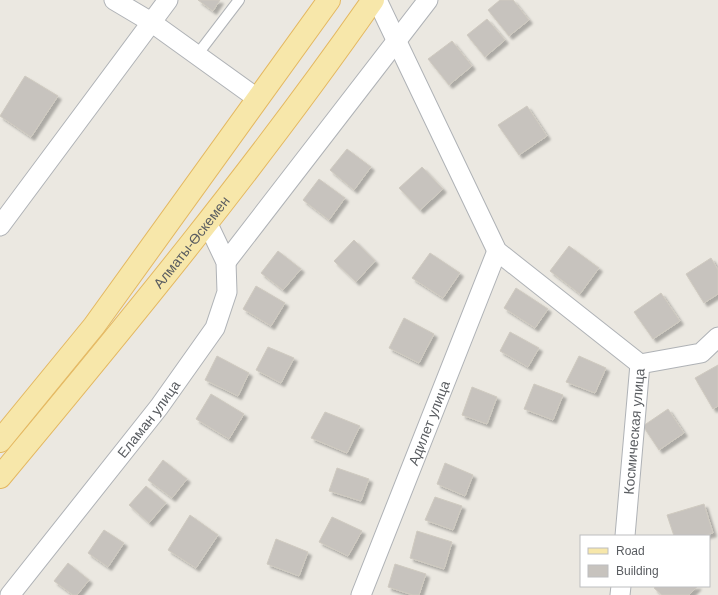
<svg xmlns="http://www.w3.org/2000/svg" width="718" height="595" font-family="Helvetica,sans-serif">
<defs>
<filter id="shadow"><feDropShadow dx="3.5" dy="3.5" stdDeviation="1" flood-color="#0004"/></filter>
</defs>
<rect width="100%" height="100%" fill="#ebe8e1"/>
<g fill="#c7c3be" stroke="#cfcac0" filter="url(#shadow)">
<polygon points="198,0 220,0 213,11"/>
<polygon points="500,0 513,0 529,20 509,36 488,10"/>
<polygon points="487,19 505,40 485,57 467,35"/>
<polygon points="452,41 472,66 449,85 428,59"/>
<polygon points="25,76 58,96 31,137 0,116"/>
<polygon points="527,106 547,136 519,155 498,125"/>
<polygon points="347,149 371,167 354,190 330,170"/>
<polygon points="422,167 443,189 420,210 399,188"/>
<polygon points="319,179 345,198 329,220 303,200"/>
<polygon points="354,240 375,261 356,282 334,261"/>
<polygon points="569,246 599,268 580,294 550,271"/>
<polygon points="278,251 301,269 283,290 261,273"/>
<polygon points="430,253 460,273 443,298 412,278"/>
<polygon points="711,258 718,270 718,294 704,303 686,274"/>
<polygon points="256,286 285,303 271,326 243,309"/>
<polygon points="516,288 548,309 535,328 504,308"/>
<polygon points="661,293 680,321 653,339 634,312"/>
<polygon points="404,318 434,334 419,363 389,348"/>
<polygon points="510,332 539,348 528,367 500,351"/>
<polygon points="268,347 294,358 281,383 256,370"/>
<polygon points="217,356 249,373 238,396 205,380"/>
<polygon points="579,356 606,368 595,393 566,382"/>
<polygon points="718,365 718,406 713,409 695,378"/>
<polygon points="534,384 563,395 553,420 524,409"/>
<polygon points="472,387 497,397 487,424 462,415"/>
<polygon points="211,394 244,414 229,439 196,419"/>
<polygon points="668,409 684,433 659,450 643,426"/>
<polygon points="325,412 360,426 347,453 311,438"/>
<polygon points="163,460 187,479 172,498 148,480"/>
<polygon points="445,463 473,475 465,496 437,484"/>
<polygon points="337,468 369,479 361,501 329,491"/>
<polygon points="146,486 166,503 149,523 129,505"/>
<polygon points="435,497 462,506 453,530 425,520"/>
<polygon points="704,504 713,533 703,536 674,536 667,515"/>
<polygon points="190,515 218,535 196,568 168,550"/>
<polygon points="332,517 362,531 348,556 319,542"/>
<polygon points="104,530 124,543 108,567 88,553"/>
<polygon points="417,531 452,542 444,569 410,558"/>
<polygon points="276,539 308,552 299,576 267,564"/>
<polygon points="68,563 89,580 77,595 73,595 54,581"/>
<polygon points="395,564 426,574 419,595 413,595 388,587"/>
<polygon points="656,586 698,586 689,595 662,595 654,588"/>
</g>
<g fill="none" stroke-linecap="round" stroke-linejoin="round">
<g stroke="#afb2b6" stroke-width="12">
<polyline id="lane" points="197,55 239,0"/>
</g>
<g stroke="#afb2b6" stroke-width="21">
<g id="street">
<polyline points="114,0 151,22 258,99"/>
<polyline points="377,0 497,251 640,364"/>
<polyline points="0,226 168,0"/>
<polyline points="226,262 428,0"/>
<polyline points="640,364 701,353 718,337"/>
<path id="s1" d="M625,536l15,-172"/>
<path id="s2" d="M10,595l149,-188 56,-79 12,-36 -1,-30 -19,-40"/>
<path id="s3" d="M361,595l136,-344"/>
<polyline points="620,595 621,586"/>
</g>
</g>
<g stroke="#e4b861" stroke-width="24">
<g id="primary">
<polyline points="0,441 94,326 329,0"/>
<path id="s4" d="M0,477c129,-155 257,-311 373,-477"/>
</g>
</g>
<use href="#lane" stroke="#fff" stroke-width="10"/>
<use href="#street" stroke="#fff" stroke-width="19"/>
<use href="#primary" stroke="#f7e7aa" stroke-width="22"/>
</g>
<g text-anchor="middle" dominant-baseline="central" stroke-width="3" stroke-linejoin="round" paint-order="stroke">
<g font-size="14" fill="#5a5d61" stroke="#fff">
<text stroke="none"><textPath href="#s4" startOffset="303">Алматы-Өскемен</textPath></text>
<text stroke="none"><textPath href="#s2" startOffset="224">Еламан улица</textPath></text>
<text stroke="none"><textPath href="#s3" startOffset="185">Адилет улица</textPath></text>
<text stroke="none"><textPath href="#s1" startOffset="105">Космическая улица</textPath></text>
</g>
</g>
<rect x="580" y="535" width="130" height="52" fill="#ffffff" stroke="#bdbec0"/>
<rect x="588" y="548" width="20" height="6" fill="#f7e7aa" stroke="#bdbec0"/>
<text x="616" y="555" font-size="12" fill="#5a5d61">Road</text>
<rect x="588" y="565" width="20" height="12" fill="#c7c3be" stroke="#bdbec0"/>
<text x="616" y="575" font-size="12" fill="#5a5d61">Building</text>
</svg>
